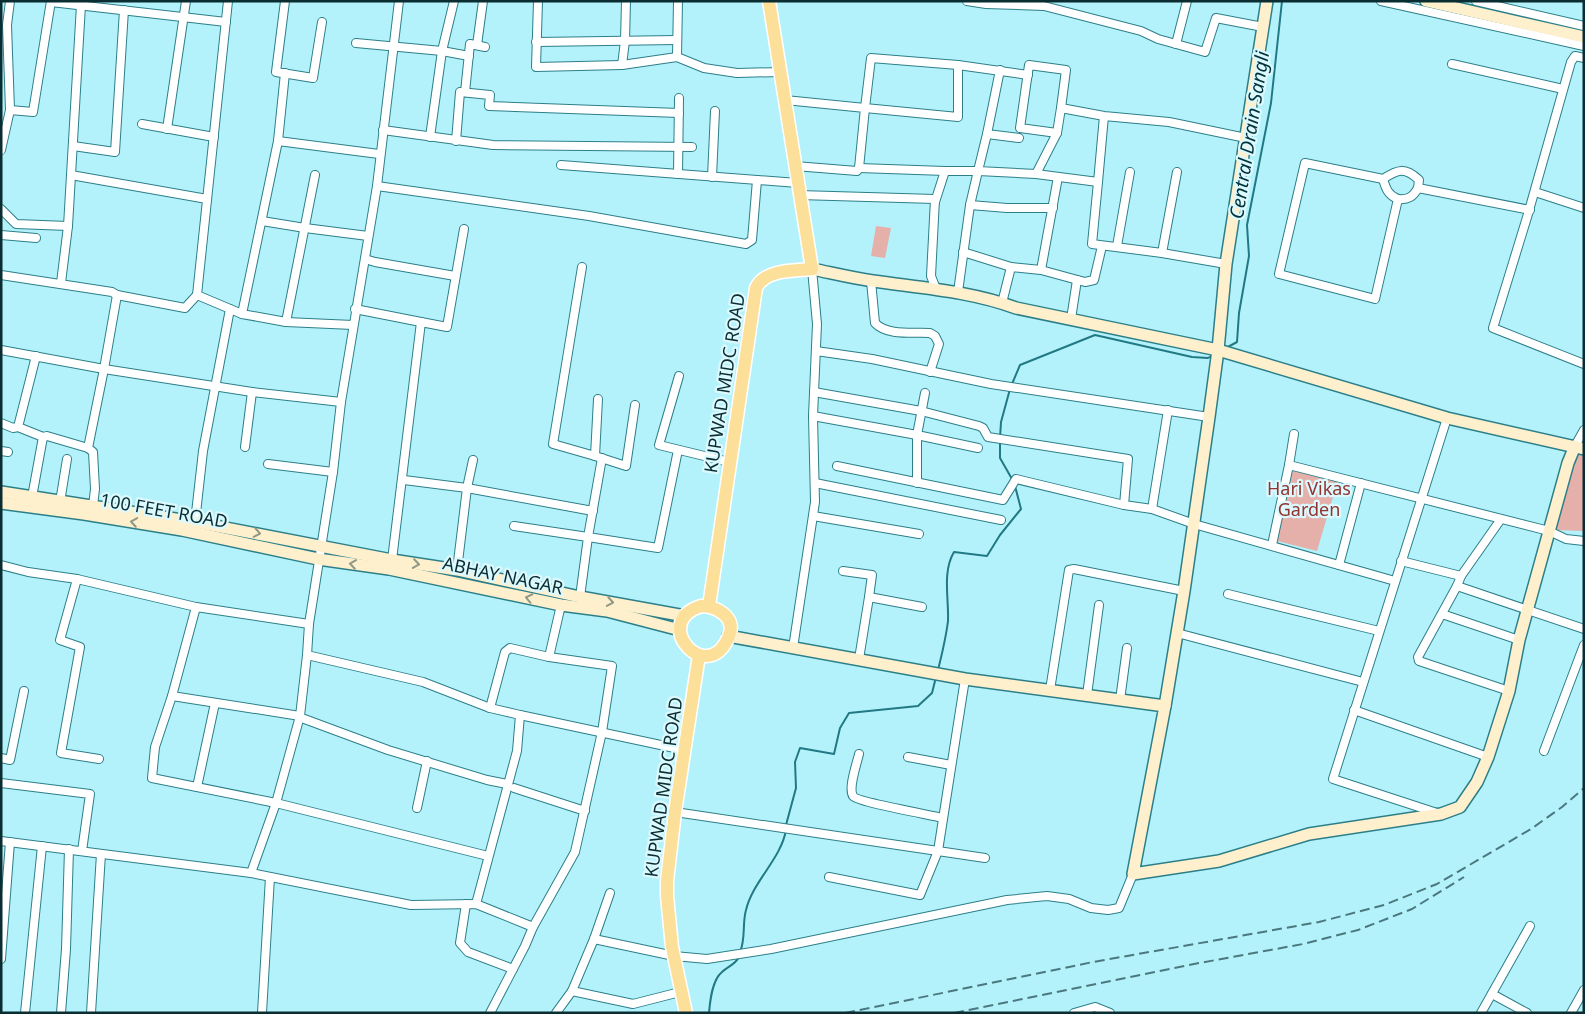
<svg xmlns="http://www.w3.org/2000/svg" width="1585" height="1014" font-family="'Noto Sans',sans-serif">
<rect width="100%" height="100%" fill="#b4f2fb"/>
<g fill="#e4b0a9">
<polygon points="876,226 891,228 885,258 871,256"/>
<polygon points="1577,454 1584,456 1584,531 1553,530"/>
<polygon points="1293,470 1338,480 1317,551 1277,541"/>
</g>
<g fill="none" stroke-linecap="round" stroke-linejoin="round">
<g stroke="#217984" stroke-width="2">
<polyline points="1226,348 1237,342 1239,313 1249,256 1247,225 1271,103 1282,1"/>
<polyline points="1012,384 1020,365 1095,335 1192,357 1208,358 1213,355"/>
<polyline points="1000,438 1001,422 1010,389"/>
<polyline points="1000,442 1000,458 1012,479"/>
<path d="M938,670c4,-16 8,-33 10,-49 1,-22 -6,-49 6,-69l33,4 13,-21 21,-26 -6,-23"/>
<polyline points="786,825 796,788 795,762 800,748 834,754 840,728 849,713 918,706 932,693 936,677"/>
<path d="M740,952c6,-14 2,-28 6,-42 7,-29 35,-51 40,-80"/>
<path d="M709,1013c1,-12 3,-33 13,-41 6,-6 13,-7 17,-15"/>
</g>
<g stroke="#2c7f89" stroke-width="10">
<g id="street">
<polyline points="10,1 7,25 10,110"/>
<polyline points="228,1 197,295 242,314"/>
<polyline points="285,1 276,72 313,78 322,22"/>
<polyline points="399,1 377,186 341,402 333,472 309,624 307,655 300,716 276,803 251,873 411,905 476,904 533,927"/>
<polyline points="538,1 536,67 622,65"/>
<polyline points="626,1 625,41 622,65 677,57 704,68 737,73 780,72"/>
<polyline points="967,1 986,4 1044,6 1141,31 1158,39 1205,52 1216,18 1263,27"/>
<polyline points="1381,1 1584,46"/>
<polyline points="1476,1 1584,26"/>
<polyline points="51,2 226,22"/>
<polyline points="536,42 677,40"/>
<polyline points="356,43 442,51 469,56"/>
<polyline points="1176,44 1187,1"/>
<polyline points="477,45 483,1"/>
<polyline points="677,57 678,1"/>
<polygon points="871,58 958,65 958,117 865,108"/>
<polyline points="1584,58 1575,56 1571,62 1528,214 1493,328 1584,364"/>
<polyline points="1452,64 1563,89"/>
<polyline points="958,65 1028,75"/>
<polyline points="1000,70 987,134 1019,138"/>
<polyline points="285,73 278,141 242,314 286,322 353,325"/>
<polyline points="465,92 470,44 485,47"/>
<polyline points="785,100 865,108 859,168 857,171 795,166"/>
<polyline points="1104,116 1098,182 1036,174 1057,133 1061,108 1104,116 1169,122 1246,138"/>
<polyline points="142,124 214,137"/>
<polyline points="167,129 186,1"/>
<polyline points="383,130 493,145 692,147"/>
<polyline points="1057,133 1020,128 1029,65 1066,70 1061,108"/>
<polyline points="987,134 978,171 1036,174"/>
<polyline points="430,137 442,51 454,1"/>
<polyline points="278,141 379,154"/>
<polyline points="456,141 460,92 490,95 489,106 679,113"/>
<polyline points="73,146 115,152 124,10"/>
<polyline points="1,150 10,110 33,112 51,1"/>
<polyline points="561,165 798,183"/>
<polyline points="859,168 945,171 978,171 970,205 958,292"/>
<polyline points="678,174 679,98"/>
<polyline points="71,175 207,199"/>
<polyline points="712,177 715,111"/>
<polyline points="1058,177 1041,270 1085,282 1094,280 1102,246"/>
<path d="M1383,179c3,10 5,16 15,20"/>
<polyline points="1098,182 1092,244 1162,253 1226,264"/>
<polyline points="377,186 589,216 746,244 752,240 757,180"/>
<path d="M1418,188l1,-8c-14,-13 -21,-11 -36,-1l-78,-16 -26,111 96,25 23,-100c10,1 15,-2 20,-11l112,22"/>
<polyline points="1535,192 1584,208"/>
<polyline points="799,195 935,199 931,276 936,289"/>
<polyline points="935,202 945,171"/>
<polyline points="970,205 1007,208 1053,208"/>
<polyline points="1,209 16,224 68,226"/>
<polyline points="262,221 305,228 368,236"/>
<polyline points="1,235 36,238"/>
<polyline points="1117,246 1130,172"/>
<polyline points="963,252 1011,267"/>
<polyline points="1162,253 1177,172"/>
<polyline points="365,259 375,262 455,276"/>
<polyline points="582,267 553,444 595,456"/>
<polyline points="1,275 112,292 117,295 185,308 197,295"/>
<path d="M871,281l4,42c12,13 38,9 55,10l5,3 4,8 -9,28"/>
<polyline points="61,283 68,226 81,5"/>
<polyline points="1002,303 1011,267 1041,270"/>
<polyline points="355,309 421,322"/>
<polyline points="1071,319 1077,280"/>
<polyline points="286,322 315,175"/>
<polyline points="1,350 104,369 252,392 341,402"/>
<polyline points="816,351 872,359 991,384 1209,417"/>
<polyline points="679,376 659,445 729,462"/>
<polyline points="814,392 921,411 979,426 983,428 988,437 1128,459 1124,505 1152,509"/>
<polyline points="598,399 595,456 626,466 635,405"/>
<polyline points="1168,410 1152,509 1194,524 1395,581"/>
<polyline points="813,416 917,435 978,448"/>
<polyline points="1,423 13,428 18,427 43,437 47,436 88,448 93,452 95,489 93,506"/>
<polyline points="18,427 36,356"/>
<polyline points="245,447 252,392"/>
<polyline points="1579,447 1575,446 1584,430"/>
<polyline points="88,448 104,369 117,295"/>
<polyline points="1,451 8,452"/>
<polyline points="602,458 588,537 658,548 678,450"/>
<polyline points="473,460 467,488 593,511"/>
<polyline points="268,464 333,472"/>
<polyline points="1289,465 1294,434"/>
<polyline points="837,466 1003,500 1016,479 1124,505"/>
<polyline points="404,480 467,488 457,570"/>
<polyline points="815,483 1001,520"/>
<polyline points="917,483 917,435 925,393"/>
<polyline points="32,497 43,437"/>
<polyline points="60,502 67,459"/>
<polyline points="813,516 919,534"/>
<polyline points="195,522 203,451 230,309"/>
<polyline points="514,526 588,537 580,597"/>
<polyline points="1272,545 1289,465 1549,531 1566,539 1584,541"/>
<polyline points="392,560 421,322 447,327 464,229"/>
<polyline points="1401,561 1461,576 1457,586 1584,629"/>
<polyline points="1,565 28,572 77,579 196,607"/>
<polyline points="1339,565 1361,483"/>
<polyline points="843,571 872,575 869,597"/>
<polyline points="1461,576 1501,519"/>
<polyline points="77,579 60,640 80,647 61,753 99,759"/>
<polyline points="1457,586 1418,657 1419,661 1509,691"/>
<polyline points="1228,594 1379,631"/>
<polyline points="1442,614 1519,640"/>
<polyline points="1177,633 1363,682"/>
<polyline points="793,648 815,502 813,416 817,324 812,269"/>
<polyline points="307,655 423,682 490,708 520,715 517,751 476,904"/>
<polyline points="549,657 561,605"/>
<polyline points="859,659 869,597 922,607"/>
<polyline points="1050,690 1069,570 1074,569 1184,591"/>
<polyline points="1087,695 1099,605"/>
<polyline points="172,696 155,747 152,778 276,803 488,856"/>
<polyline points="1120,700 1127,648"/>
<polyline points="1354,710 1488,757"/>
<polyline points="520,715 684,750"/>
<polyline points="300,716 172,696 196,607 309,624"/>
<polyline points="299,717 388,750 487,780 507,784"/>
<polyline points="1544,751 1584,645"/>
<path d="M859,754c-2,9 -11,34 -6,42 4,6 78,19 90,22"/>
<polyline points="908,757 951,765"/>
<polyline points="1,758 10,760 24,691"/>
<polyline points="1,783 90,794 82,851"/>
<polyline points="197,787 215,703"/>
<polyline points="514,788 585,811"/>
<polyline points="417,808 427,761"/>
<polyline points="675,812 985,858"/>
<polyline points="1437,813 1333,779 1447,418"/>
<polyline points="1,841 251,873"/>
<polyline points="829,877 920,895 938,851 965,679"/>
<polyline points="610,893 594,939 572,991 633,1004 680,992"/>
<polyline points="466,904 460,943 468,952 513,969"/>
<polyline points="594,939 674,956 707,959 771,949 1007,900 1047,896 1069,899 1091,908 1108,910 1119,908 1133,874"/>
<polyline points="1,959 10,842"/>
<polyline points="1492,994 1527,1013"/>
<polyline points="25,1013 42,846"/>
<polyline points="61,1013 66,949 69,849"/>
<polyline points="91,1013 101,854"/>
<polyline points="262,1013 270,877"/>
<polyline points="490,1013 525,946 533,927 575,852 602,732 612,666 549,657 510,648 505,652 490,708"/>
<polyline points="556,1013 572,991"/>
<polyline points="1074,1013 1095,1007 1110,1013"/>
<polyline points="1481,1013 1530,926"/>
<polyline points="1571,1013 1584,990"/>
</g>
</g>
<g stroke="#2c7f89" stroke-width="14">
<g id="secondary">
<polyline points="1426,1 1584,37"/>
<path d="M812,269c20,4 40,9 61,12 48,7 97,10 143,27l202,42 229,68 137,31"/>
<polyline points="1,492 195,522 392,560 457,570 580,597 685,616"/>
<polyline points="1,503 84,514 182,530 318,559 389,569 561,605 607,611 680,630"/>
<polyline points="728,636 965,679 1165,706 1133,874 1219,861 1309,834 1441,814 1460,807 1477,782 1488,757 1509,691 1519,640 1568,463 1575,446"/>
<polyline points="1165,706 1184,591 1209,417 1218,350 1226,264 1267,1"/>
</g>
</g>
<g stroke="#fff" stroke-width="15">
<g id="primary">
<path d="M701,606c14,0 34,10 29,27 -20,58 -82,-10 -29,-27z"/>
<path d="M709,606l47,-318c9,-19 38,-17 56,-19l-43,-268"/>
<polyline points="686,1013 672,947 667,896 667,881 675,812 699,655"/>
</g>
</g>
<use href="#street" stroke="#fff" stroke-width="8"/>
<use href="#secondary" stroke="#fef0cc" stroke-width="11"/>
<use href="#primary" stroke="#fce09a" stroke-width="12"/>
<g stroke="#4b787e" stroke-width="2" stroke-dasharray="10 5" stroke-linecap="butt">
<polyline points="845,1013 1093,962 1319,922 1384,905 1437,884 1531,829 1562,807 1584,788"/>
<polyline points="954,1013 1194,964 1303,944 1358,930 1412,909 1464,877"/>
</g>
</g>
<defs><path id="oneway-chevron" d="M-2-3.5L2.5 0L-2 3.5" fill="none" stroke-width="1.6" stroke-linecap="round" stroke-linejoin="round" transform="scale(1.25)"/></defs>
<g stroke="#909886">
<use href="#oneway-chevron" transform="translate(134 522) rotate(-171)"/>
<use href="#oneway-chevron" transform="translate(257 533) rotate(11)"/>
<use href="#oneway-chevron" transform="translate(353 564) rotate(-172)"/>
<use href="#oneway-chevron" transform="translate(416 564) rotate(9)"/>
<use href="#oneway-chevron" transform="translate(529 598) rotate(-168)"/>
<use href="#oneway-chevron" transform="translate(610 602) rotate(10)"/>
</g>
<g text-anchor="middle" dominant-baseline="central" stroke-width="4.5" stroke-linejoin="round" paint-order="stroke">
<g font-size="18" fill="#0a2d31" stroke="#dbf9fe">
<text transform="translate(724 383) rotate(-81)">KUPWAD MIDC ROAD</text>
<text transform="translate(164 510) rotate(10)">100 FEET ROAD</text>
<text transform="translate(503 575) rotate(12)">ABHAY NAGAR</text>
<text transform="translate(663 787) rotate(-82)">KUPWAD MIDC ROAD</text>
</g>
<g font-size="18" fill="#91342e" stroke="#dbf9fe">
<text x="1309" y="488">Hari Vikas<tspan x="1309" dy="21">Garden</tspan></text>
</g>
<g font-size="19" font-style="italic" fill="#003339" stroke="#dbf9fe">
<text transform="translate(1249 135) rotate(-81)">Central Drain Sangli</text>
</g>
</g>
<rect width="1585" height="1014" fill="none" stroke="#0a2d31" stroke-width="5"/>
</svg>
